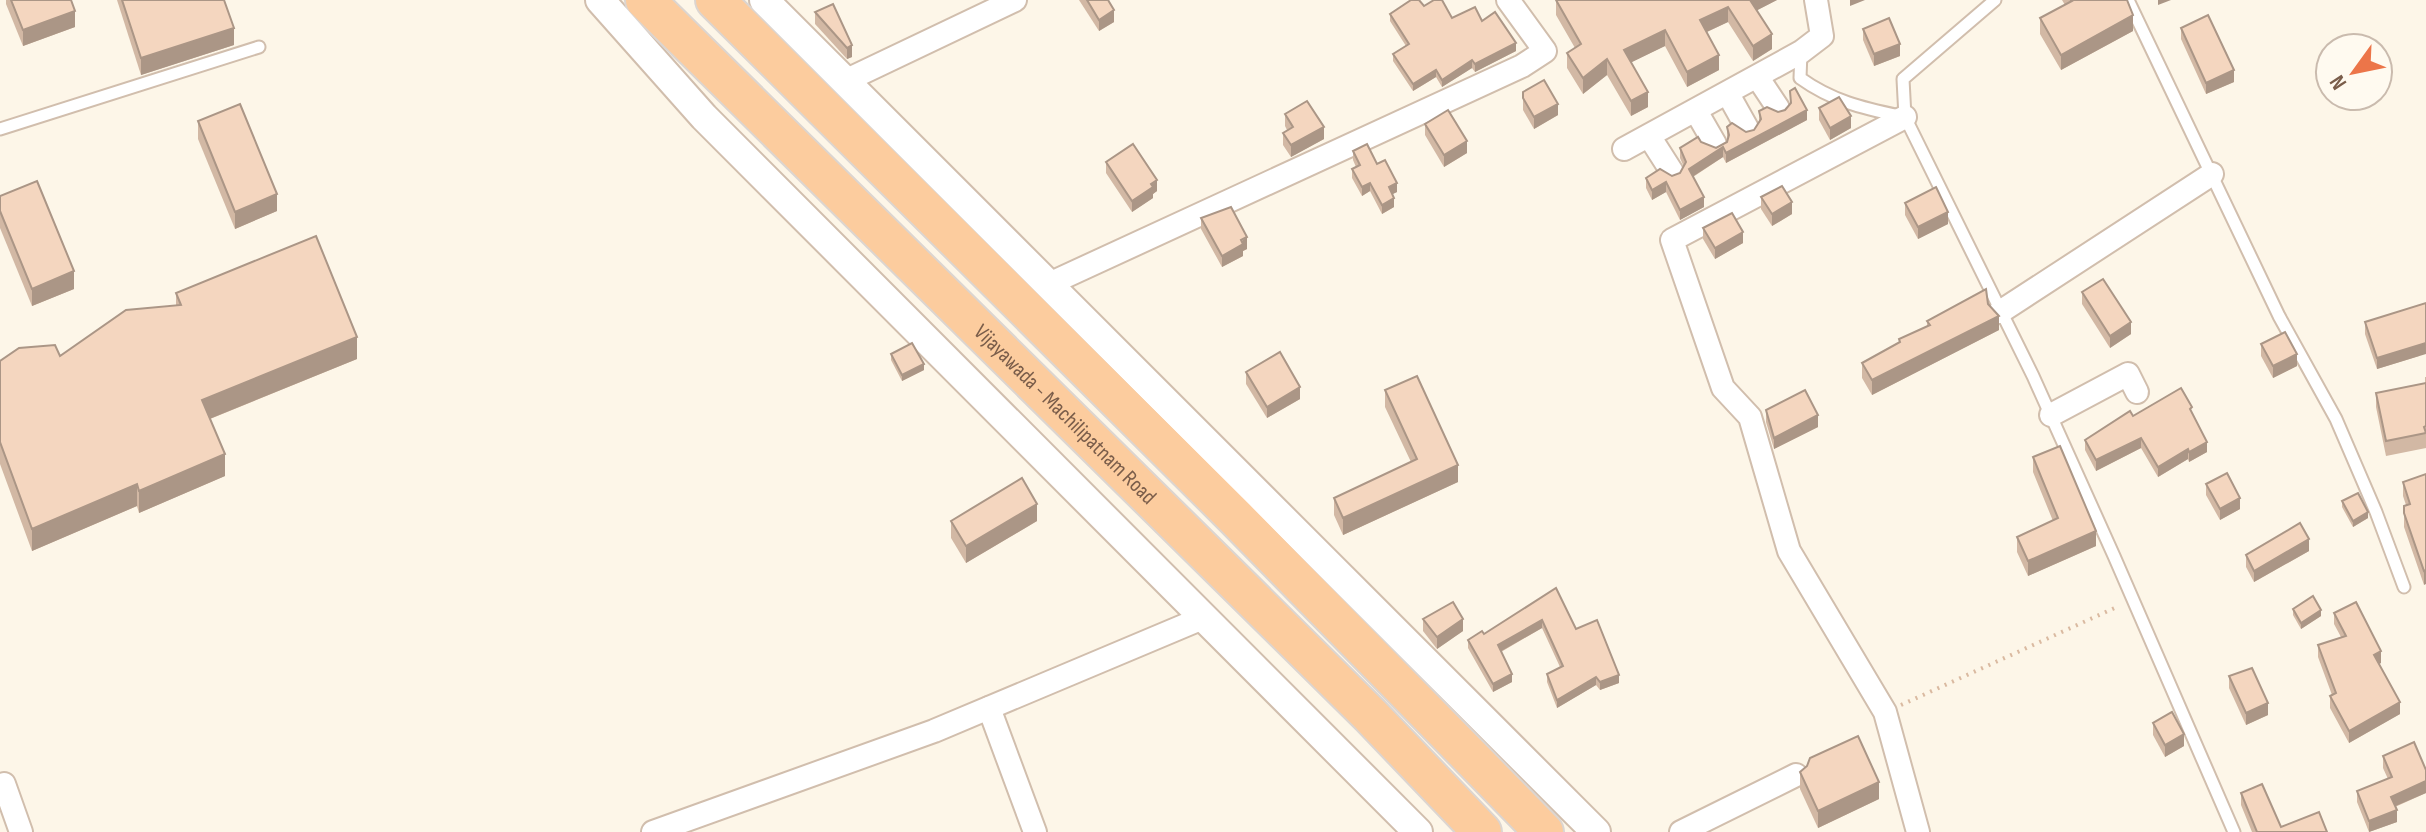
<svg xmlns="http://www.w3.org/2000/svg" width="2426" height="832" font-family="'Sofia Sans Condensed',sans-serif">
<rect width="100%" height="100%" fill="#fdf6e8"/>
<g fill="none" stroke-linecap="round" stroke-linejoin="round">
<g stroke="#d1bead" stroke-width="15">
<g id="service">
<polyline points="1995,0 1903,79 1905,117 2033,376 2114,556 2234,832"/>
<polyline points="2128,0 2279,316 2336,419 2376,512 2404,587"/>
<path d="M1801,52l-1,26c32,23 62,30 100,38"/>
<polyline points="0,129 259,47"/>
</g>
</g>
<g stroke="#d1bead" stroke-width="26">
<g id="minor">
<polyline points="1758,78 1778,108"/>
<polyline points="845,81 1015,0"/>
<polyline points="1728,94 1747,128"/>
<polyline points="1696,111 1715,144"/>
<polyline points="1905,117 1672,240 1723,388 1750,417 1789,551 1885,712 1918,832"/>
<polyline points="1649,136 1672,172"/>
<polyline points="1624,149 1801,52 1822,36 1816,0"/>
<polyline points="1049,284 1522,66 1545,51 1508,0"/>
<polyline points="2000,312 2212,174"/>
<polyline points="2051,415 2128,374 2137,392"/>
<polyline points="989,708 1035,832"/>
<polyline points="4,784 21,832"/>
<polyline points="653,832 934,731 1205,617"/>
<polyline points="1681,832 1796,775"/>
</g>
</g>
<g stroke="#d1bead" stroke-width="32">
<g id="tertiary">
<polyline points="600,0 704,117 1418,832"/>
<polyline points="764,0 1596,832"/>
</g>
</g>
<g stroke="#dcd5d0" stroke-width="42">
<g id="trunk">
<path id="s1" d="M645,0l725,715 112,117"/>
<polyline points="715,0 1236,518 1544,832"/>
</g>
</g>
<polyline stroke="#dabaa1" stroke-width="4" stroke-dasharray="2 6" stroke-linecap="butt" points="1901,705 2119,606"/>
<use href="#service" stroke="#fff" stroke-width="11"/>
<use href="#minor" stroke="#fff" stroke-width="22"/>
<use href="#tertiary" stroke="#fff" stroke-width="28"/>
<use href="#trunk" stroke="#fccc9e" stroke-width="38"/>
</g>
<g fill="#d2b8a4">
<polygon points="6,0 11,0 75,27 23,46 6,4"/>
<polygon points="117,0 224,0 234,45 141,75"/>
<polygon points="1079,0 1108,0 1114,22 1099,31"/>
<polygon points="1556,0 1777,0 1757,10 1772,49 1753,61 1728,22 1707,32 1719,70 1687,87 1665,46 1631,62 1648,107 1631,116 1607,75 1583,94 1567,68 1567,53 1575,48 1556,15"/>
<polygon points="2062,0 2127,0 2133,31 2061,70 2040,34 2040,18 2065,5"/>
<polygon points="1424,6 1452,18 1482,21 1516,51 1475,72 1472,68 1442,87 1436,77 1413,91 1393,61 1393,54 1406,46 1390,21 1390,14"/>
<polygon points="815,12 852,45 852,57 847,59 815,24"/>
<polygon points="2181,28 2234,82 2206,94 2181,39"/>
<polygon points="1863,29 1900,56 1874,66 1863,40"/>
<polygon points="1523,92 1558,115 1534,129 1523,110"/>
<polygon points="1819,108 1851,128 1830,140 1819,120"/>
<polygon points="1759,111 1778,112 1807,120 1726,163 1723,157 1693,177 1704,207 1680,220 1666,192 1652,200 1646,188 1646,178 1672,176 1680,173 1684,167 1680,158 1680,148 1701,142 1716,148 1727,142 1727,127 1746,132 1754,130 1759,122"/>
<polygon points="1285,114 1324,139 1291,157 1283,145 1283,133 1287,130 1285,126"/>
<polygon points="198,121 277,211 235,229 198,139"/>
<polygon points="1425,124 1467,153 1444,167 1425,135"/>
<polygon points="1353,151 1377,164 1397,192 1392,194 1394,207 1382,214 1370,191 1362,196 1352,178 1352,169 1356,167 1353,160"/>
<polygon points="1106,162 1157,191 1153,194 1153,198 1132,212 1106,173"/>
<polygon points="0,196 74,289 32,306 0,228"/>
<polygon points="1761,197 1792,214 1772,226 1761,209"/>
<polygon points="1905,203 1948,224 1918,239 1905,215"/>
<polygon points="1201,218 1247,249 1243,251 1243,256 1222,267 1201,229"/>
<polygon points="1703,228 1743,243 1715,259 1703,239"/>
<polygon points="2082,292 2131,334 2110,348 2082,304"/>
<polygon points="176,293 357,359 210,419 225,476 139,513 137,506 32,551 0,464 0,361 60,356 176,305"/>
<polygon points="1988,304 1999,330 1872,395 1862,378 1862,363 1899,343 1899,339 1927,326 1927,321"/>
<polygon points="2365,322 2419,356 2377,369 2365,334"/>
<polygon points="2261,344 2297,366 2273,378 2261,356"/>
<polygon points="891,354 924,370 902,381 891,360"/>
<polygon points="1246,372 1300,399 1267,418 1246,384"/>
<polygon points="2425,377 2426,377 2426,448 2386,456 2376,407 2376,393 2425,383"/>
<polygon points="1385,390 1458,482 1343,535 1334,515 1334,498 1411,462 1385,407"/>
<polygon points="1766,410 1818,427 1774,449 1766,422"/>
<polygon points="2192,414 2207,452 2189,462 2188,459 2158,477 2141,448 2096,471 2085,450 2085,440 2133,416"/>
<polygon points="2033,457 2096,546 2028,576 2017,552 2017,537 2053,521 2033,472"/>
<polygon points="2426,474 2424,585 2404,527 2404,506 2406,505 2403,496 2403,482"/>
<polygon points="2206,484 2240,509 2220,520 2206,495"/>
<polygon points="2342,501 2368,518 2353,527 2342,507"/>
<polygon points="951,521 1037,521 966,563 951,538"/>
<polygon points="2309,551 2254,582 2246,567 2246,555"/>
<polygon points="1556,588 1576,629 1619,683 1600,690 1596,685 1557,708 1547,682 1547,674 1560,667 1542,628 1501,652 1512,682 1493,692 1468,648 1468,640 1484,634"/>
<polygon points="2293,609 2321,616 2301,629 2293,615"/>
<polygon points="2334,613 2381,663 2379,664 2400,714 2349,743 2330,708 2330,696 2332,695 2318,657 2318,645 2341,637 2334,624"/>
<polygon points="1423,619 1463,631 1437,649 1423,631"/>
<polygon points="2229,676 2268,715 2246,725 2229,688"/>
<polygon points="2153,723 2184,746 2165,757 2153,735"/>
<polygon points="2383,756 2426,793 2395,807 2397,822 2369,832 2357,802 2357,791 2388,779 2383,768"/>
<polygon points="1800,772 1879,799 1818,828 1800,789"/>
<polygon points="2241,793 2281,827 2327,832 2252,832 2241,805"/>
</g>
<g fill="#ab9686">
<polygon points="1750,0 1777,0 1750,14"/>
<polygon points="1850,0 1865,0 1850,6"/>
<polygon points="2158,0 2171,0 2158,5"/>
<polygon points="1728,7 1728,22 1700,35 1700,20"/>
<polygon points="1114,10 1114,22 1099,31 1099,20"/>
<polygon points="75,11 75,27 23,46 23,30"/>
<polygon points="2133,15 2133,31 2061,70 2061,55"/>
<polygon points="234,28 234,45 141,75 141,58"/>
<polygon points="1665,30 1665,46 1624,66 1624,50"/>
<polygon points="1772,34 1772,49 1753,61 1753,46"/>
<polygon points="1516,43 1516,51 1475,72 1475,64"/>
<polygon points="1900,44 1900,56 1874,66 1874,54"/>
<polygon points="852,45 852,57 847,59 847,48"/>
<polygon points="1719,55 1719,70 1687,87 1687,72"/>
<polygon points="1607,59 1607,75 1583,94 1583,78"/>
<polygon points="1472,60 1472,68 1442,87 1442,80"/>
<polygon points="1436,70 1436,77 1413,91 1413,84"/>
<polygon points="2234,70 2234,82 2206,94 2206,83"/>
<polygon points="1648,92 1648,107 1631,116 1631,101"/>
<polygon points="1558,104 1558,115 1534,129 1534,117"/>
<polygon points="1807,110 1807,120 1726,163 1726,153"/>
<polygon points="1851,116 1851,128 1830,140 1830,128"/>
<polygon points="1324,127 1324,139 1291,157 1291,145"/>
<polygon points="1467,141 1467,153 1444,167 1444,155"/>
<polygon points="1723,147 1723,157 1689,179 1689,169"/>
<polygon points="1157,180 1157,191 1153,194 1153,198 1132,212 1132,201"/>
<polygon points="1666,182 1666,192 1652,200 1652,190"/>
<polygon points="1370,183 1370,191 1362,196 1362,187"/>
<polygon points="1397,183 1397,192 1389,196 1389,187"/>
<polygon points="277,194 277,211 235,229 235,212"/>
<polygon points="1704,197 1704,207 1680,220 1680,210"/>
<polygon points="1394,198 1394,207 1382,214 1382,205"/>
<polygon points="1792,202 1792,214 1772,226 1772,214"/>
<polygon points="1948,212 1948,224 1918,239 1918,227"/>
<polygon points="1743,232 1743,243 1715,259 1715,248"/>
<polygon points="1247,237 1247,249 1243,251 1243,256 1222,267 1222,256"/>
<polygon points="74,271 74,289 32,306 32,289"/>
<polygon points="1999,316 1999,330 1872,395 1872,380"/>
<polygon points="2131,322 2131,334 2110,348 2110,336"/>
<polygon points="357,337 357,359 202,422 202,400"/>
<polygon points="2426,343 2426,354 2377,369 2377,358"/>
<polygon points="2297,354 2297,366 2273,378 2273,366"/>
<polygon points="924,364 924,370 902,381 902,375"/>
<polygon points="1300,387 1300,399 1267,418 1267,407"/>
<polygon points="1818,415 1818,427 1774,449 1774,438"/>
<polygon points="2141,438 2141,448 2096,471 2096,460"/>
<polygon points="2207,442 2207,452 2189,462 2189,452"/>
<polygon points="2188,449 2188,459 2158,477 2158,467"/>
<polygon points="225,454 225,476 139,513 139,491"/>
<polygon points="1458,465 1458,482 1343,535 1343,518"/>
<polygon points="137,484 137,506 32,551 32,529"/>
<polygon points="2240,498 2240,509 2220,520 2220,509"/>
<polygon points="1037,504 1037,521 966,563 966,546"/>
<polygon points="2368,512 2368,518 2353,527 2353,521"/>
<polygon points="2096,531 2096,546 2028,576 2028,561"/>
<polygon points="2309,539 2309,551 2254,582 2254,571"/>
<polygon points="2426,570 2426,584 2424,585 2424,571"/>
<polygon points="2321,610 2321,616 2301,629 2301,623"/>
<polygon points="1463,619 1463,631 1437,649 1437,637"/>
<polygon points="1542,620 1542,628 1498,653 1498,645"/>
<polygon points="2381,651 2381,663 2374,666 2374,655"/>
<polygon points="1512,674 1512,682 1493,692 1493,684"/>
<polygon points="1619,675 1619,683 1600,690 1600,682"/>
<polygon points="1596,677 1596,685 1557,708 1557,700"/>
<polygon points="2400,702 2400,714 2349,743 2349,731"/>
<polygon points="2268,703 2268,715 2246,725 2246,713"/>
<polygon points="2184,734 2184,746 2165,757 2165,745"/>
<polygon points="2426,781 2426,793 2391,808 2391,797"/>
<polygon points="1879,782 1879,799 1818,828 1818,811"/>
<polygon points="2397,810 2397,822 2369,832 2369,821"/>
</g>
<g fill="#f4d6bf" stroke="#ab9686" stroke-width="2">
<polygon points="11,0 71,0 75,11 23,30"/>
<polygon points="122,0 224,0 234,28 141,58"/>
<polygon points="1087,0 1108,0 1114,10 1099,20"/>
<polygon points="1411,0 1419,0 1424,6 1434,0 1442,0 1452,18 1475,7 1482,21 1495,12 1516,43 1475,64 1472,60 1442,80 1436,70 1413,84 1393,54 1409,44 1390,14"/>
<polygon points="1556,0 1750,0 1772,34 1753,46 1728,7 1700,20 1719,55 1687,72 1665,30 1624,50 1648,92 1631,101 1607,59 1583,78 1567,53 1581,44"/>
<polygon points="2071,0 2127,0 2133,15 2061,55 2040,18 2072,1"/>
<polygon points="833,4 852,45 847,48 815,12"/>
<polygon points="2208,15 2234,70 2206,83 2181,28"/>
<polygon points="1889,18 1900,44 1874,54 1863,29"/>
<polygon points="1544,80 1558,104 1534,117 1523,98 1523,92"/>
<polygon points="1795,88 1807,110 1726,153 1723,147 1689,169 1704,197 1680,210 1666,182 1652,190 1646,178 1660,169 1672,176 1680,173 1686,162 1680,148 1698,137 1701,142 1716,148 1727,142 1729,135 1727,127 1732,123 1746,132 1754,130 1761,119 1759,111 1767,107 1778,112 1785,110 1791,103 1790,91"/>
<polygon points="1839,97 1851,116 1830,128 1819,108"/>
<polygon points="1307,101 1324,127 1291,145 1283,133 1293,127 1285,114"/>
<polygon points="240,104 277,194 235,212 198,121"/>
<polygon points="1448,110 1467,141 1444,155 1425,124"/>
<polygon points="1133,144 1157,180 1151,184 1153,187 1132,201 1106,162"/>
<polygon points="1367,144 1377,164 1385,160 1397,183 1389,187 1394,198 1382,205 1370,183 1362,187 1352,169 1360,165 1353,151"/>
<polygon points="37,181 74,271 32,289 0,211 0,196"/>
<polygon points="1782,186 1792,202 1772,214 1761,197"/>
<polygon points="1936,187 1948,212 1918,227 1905,203"/>
<polygon points="1231,207 1247,237 1241,240 1243,244 1222,256 1201,218"/>
<polygon points="1732,213 1743,232 1715,248 1703,228"/>
<polygon points="316,236 357,337 202,400 225,454 139,491 137,484 32,529 0,442 0,361 19,348 55,345 60,356 126,310 181,305 176,293"/>
<polygon points="2103,279 2131,322 2110,336 2082,292"/>
<polygon points="1986,289 1988,304 1999,316 1872,380 1862,363 1900,342 1899,339 1930,325 1927,321"/>
<polygon points="2426,303 2426,343 2377,358 2365,322"/>
<polygon points="2285,332 2297,354 2273,366 2261,344"/>
<polygon points="912,343 924,364 902,375 891,354"/>
<polygon points="1280,352 1300,387 1267,407 1246,372"/>
<polygon points="1417,376 1458,465 1343,518 1334,498 1417,459 1385,390"/>
<polygon points="2426,383 2426,426 2424,427 2426,433 2386,441 2376,393"/>
<polygon points="2181,388 2192,407 2190,409 2207,442 2189,452 2188,449 2158,467 2141,438 2096,460 2085,440 2130,411 2133,416"/>
<polygon points="1805,390 1818,415 1774,438 1766,410"/>
<polygon points="2060,446 2096,531 2028,561 2017,537 2058,518 2033,457"/>
<polygon points="2227,473 2240,498 2220,509 2206,484"/>
<polygon points="2426,474 2426,570 2424,571 2404,513 2404,506 2410,504 2403,482"/>
<polygon points="1022,478 1037,504 966,546 951,521"/>
<polygon points="2358,493 2368,512 2353,521 2342,501"/>
<polygon points="2300,523 2309,539 2254,571 2246,555"/>
<polygon points="1556,588 1576,629 1597,620 1619,675 1600,682 1596,677 1557,700 1547,674 1563,666 1542,620 1498,645 1512,674 1493,684 1468,640 1482,631 1484,634"/>
<polygon points="2313,596 2321,610 2301,623 2293,609"/>
<polygon points="1453,602 1463,619 1437,637 1423,619"/>
<polygon points="2356,602 2381,651 2374,655 2400,702 2349,731 2330,696 2336,693 2318,645 2346,636 2334,613"/>
<polygon points="2252,668 2268,703 2246,713 2229,676"/>
<polygon points="2172,712 2184,734 2165,745 2153,723"/>
<polygon points="1858,736 1879,782 1818,811 1800,772 1807,766 1810,758"/>
<polygon points="2414,742 2426,770 2426,781 2391,797 2397,810 2369,821 2357,791 2392,777 2383,756"/>
<polygon points="2262,784 2281,827 2319,812 2327,832 2257,832 2241,793"/>
</g>
<g text-anchor="middle" dominant-baseline="central" stroke-width="7" stroke-linejoin="round" paint-order="stroke">
<g font-size="22" fill="#7a5d4a" stroke="#fffaf0">
<text stroke="none"><textPath href="#s1" startOffset="590">Vijayawada - Machilipatnam Road</textPath></text>
</g>
</g>
<g transform="translate(2354 72) rotate(237)"><circle r="38" fill="#fffaf0" stroke="#cabbae" stroke-width="2"/>
<path d="M0-6L14 30L0 20L-14 30Z" fill="#ec7549"/>
<text y="-12" font-size="22" font-weight="bold" text-anchor="middle" fill="#7a5d4a">N</text>
</g>
</svg>
